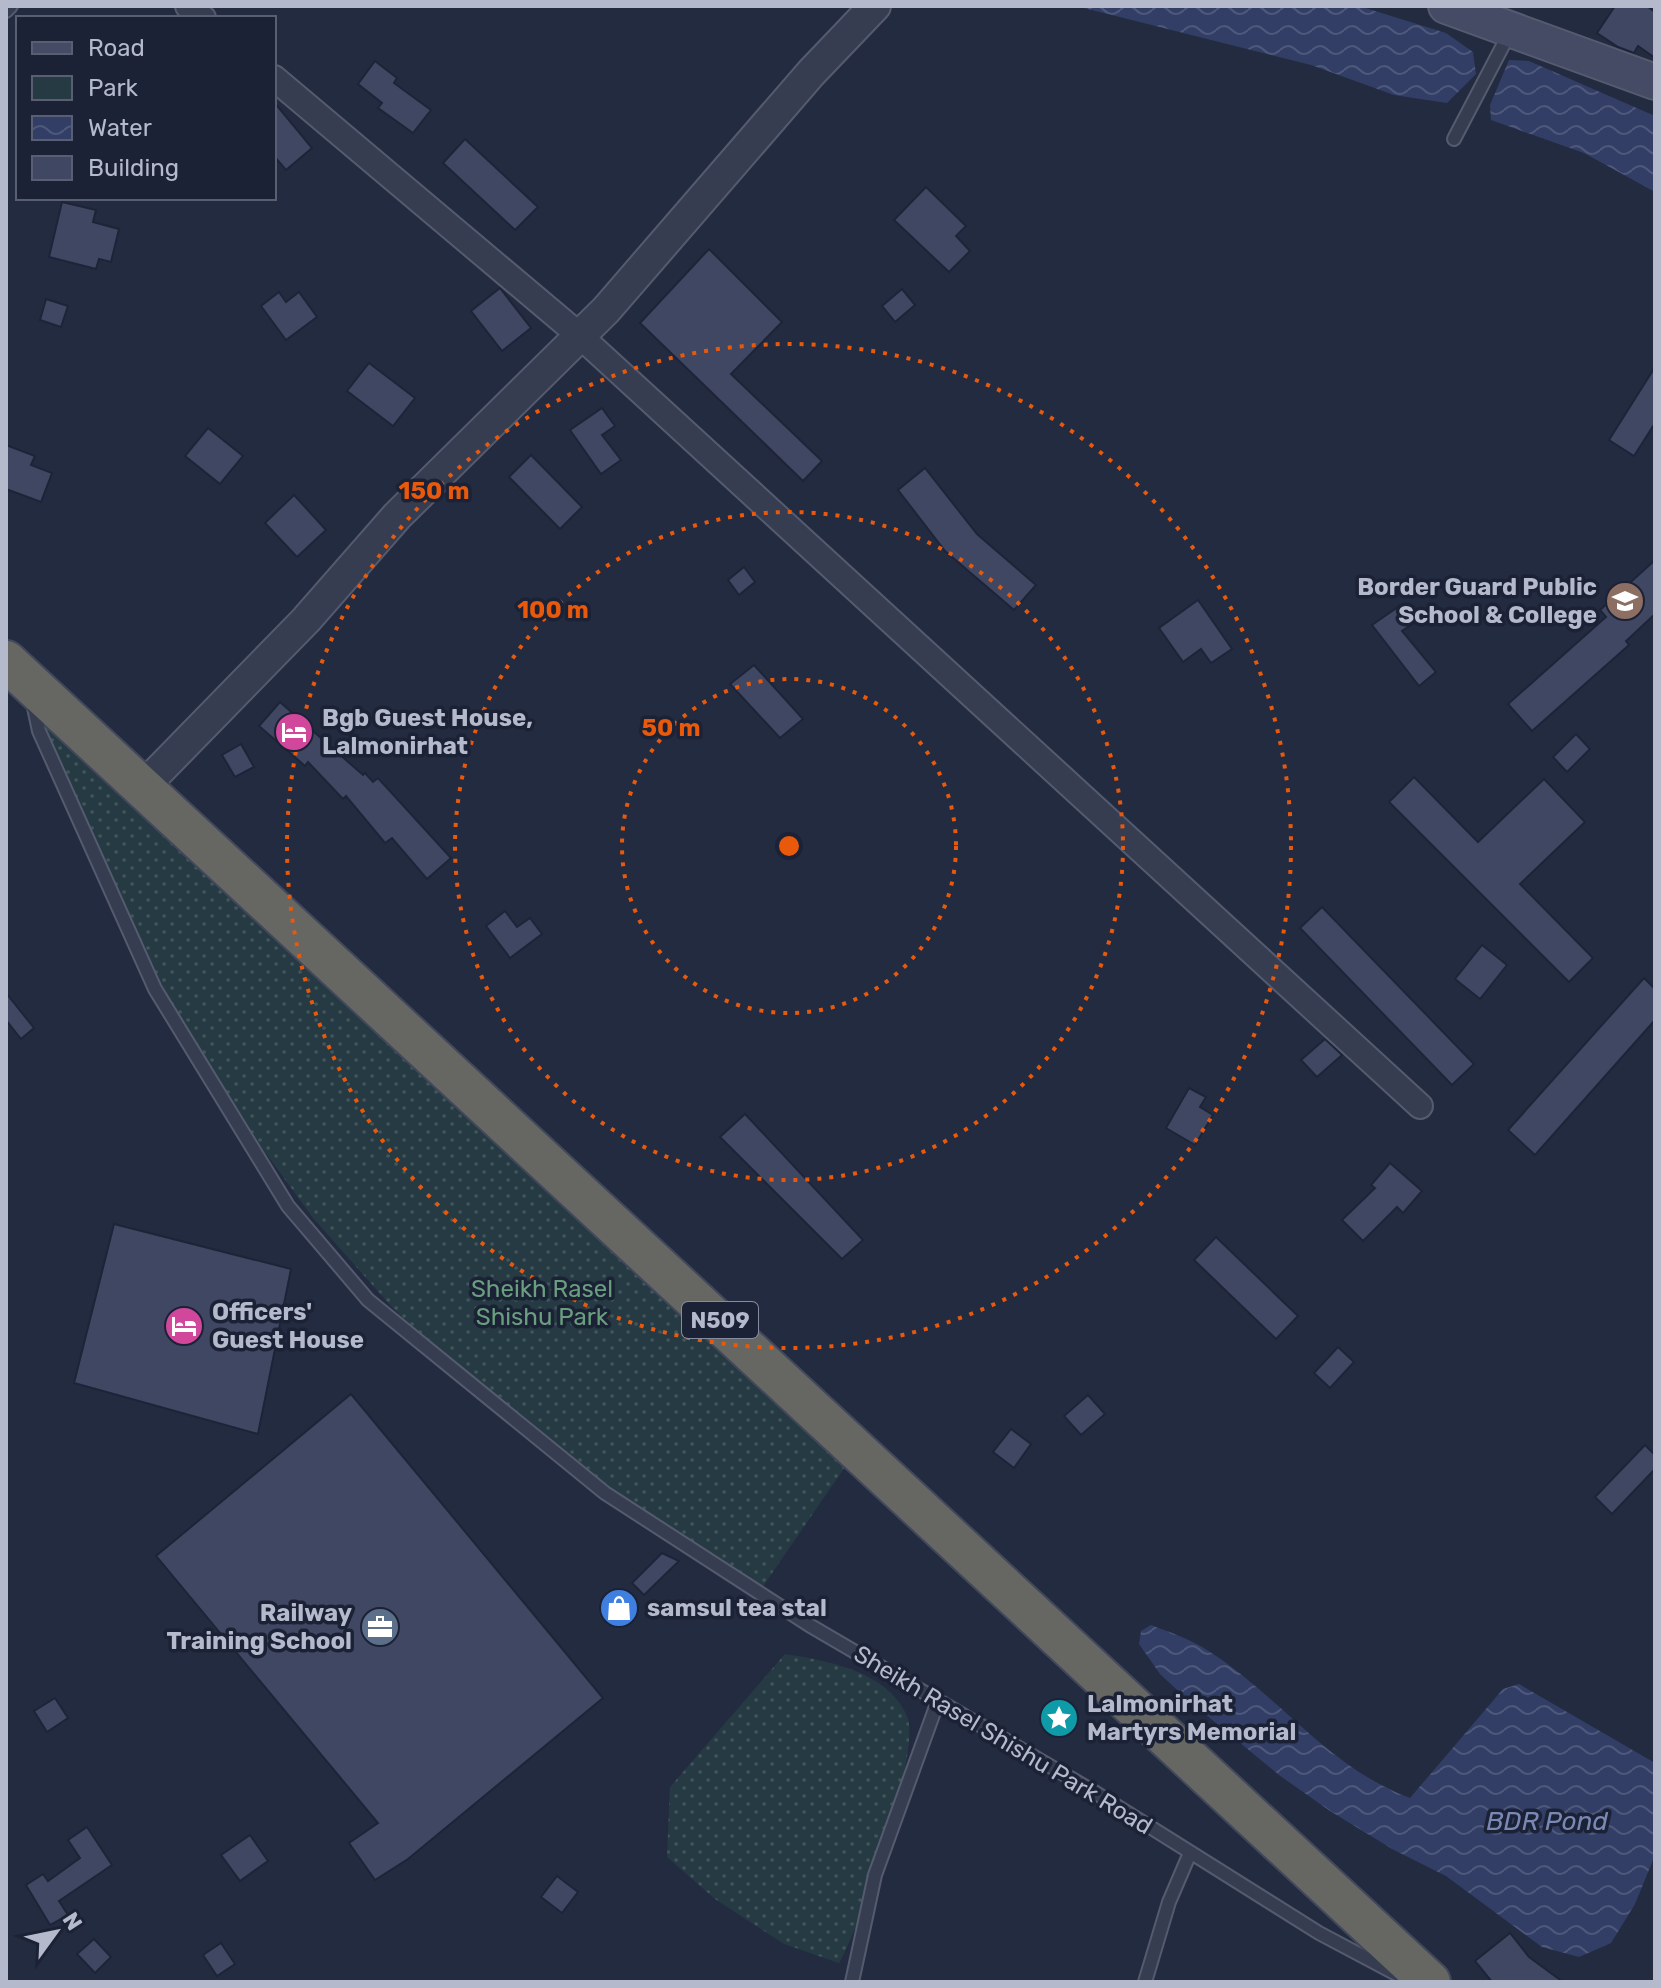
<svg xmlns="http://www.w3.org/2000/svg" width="1661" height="1988" font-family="Rubik,sans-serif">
<defs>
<pattern id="green-dots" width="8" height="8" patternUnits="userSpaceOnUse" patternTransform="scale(2)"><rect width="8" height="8" fill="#253a42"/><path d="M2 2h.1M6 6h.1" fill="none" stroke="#42545c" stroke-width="1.8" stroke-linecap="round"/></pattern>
<pattern id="water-waves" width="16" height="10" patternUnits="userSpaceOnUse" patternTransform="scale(2)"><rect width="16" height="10" fill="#323e66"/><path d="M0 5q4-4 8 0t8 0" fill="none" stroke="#4d587b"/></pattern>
</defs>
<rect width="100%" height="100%" fill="#232b41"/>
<g fill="url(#green-dots)">
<polygon points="28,681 858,1448 759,1592 683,1545 459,1374 391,1306 313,1218 246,1126 167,996 110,890 39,731"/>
<path d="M785,1654c43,7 102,17 122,62 15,35 -47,211 -68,247l-55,-19 -69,-45 -48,-42 3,-70z"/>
</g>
<g fill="url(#water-waves)">
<polygon points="1076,6 1359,6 1446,33 1473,52 1476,74 1447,103 1394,95 1311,65"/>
<polygon points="1509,60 1529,61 1655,116 1655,192 1584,153 1491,120 1490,105"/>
<path d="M1151,1625c18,7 39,14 56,25 72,45 120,117 203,148l93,-109 16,-5 136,79v92l-20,49 -24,39 -32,14 -37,-10 -96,-71 -52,-26 -64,-39 -51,-36 -91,-75 -28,-26 -21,-30 2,-13z"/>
</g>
<g fill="#3f4762" stroke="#1e2438" stroke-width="2">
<polygon points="1615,6 1647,6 1655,12 1655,58 1638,46 1634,53 1618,47 1597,33"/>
<polygon points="375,61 397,78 394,83 431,110 413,133 378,108 382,103 358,84"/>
<polygon points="274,102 312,148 286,170 274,156"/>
<polygon points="465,139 538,207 515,230 443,163"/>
<polygon points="926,187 966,226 956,236 970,251 949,272 894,220"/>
<polygon points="62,202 96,210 93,222 119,229 111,262 99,259 96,269 49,257"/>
<polygon points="709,249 782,322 731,374 822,461 803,481 640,323"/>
<polygon points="500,288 531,328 502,351 471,311"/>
<polygon points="902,289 915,305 895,322 882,306"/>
<polygon points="279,292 286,302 299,292 317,317 286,340 261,306"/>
<polygon points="46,299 68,306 61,327 40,320"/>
<polygon points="369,363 415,398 393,426 347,391"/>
<polygon points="1655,367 1655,423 1634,456 1609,440"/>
<polygon points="602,408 615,426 602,435 621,460 601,474 570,430"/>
<polygon points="208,428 243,456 220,484 185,456"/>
<polygon points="6,445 35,456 31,465 52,473 41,502 6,489"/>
<polygon points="531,455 582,507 560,529 509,477"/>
<polygon points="925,468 977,534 1036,585 1014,610 945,551 898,490"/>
<polygon points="294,495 326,530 297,557 265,523"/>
<polygon points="1655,560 1655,614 1626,641 1629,645 1532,731 1508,704 1606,617 1600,610"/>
<polygon points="744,567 755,582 739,595 728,580"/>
<polygon points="1198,600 1232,649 1211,663 1201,649 1183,662 1159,628"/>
<polygon points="1398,607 1411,625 1402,631 1436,672 1419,686 1372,625"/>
<polygon points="754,665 803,719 780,738 730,684"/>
<polygon points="280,702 363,775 365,773 373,782 378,778 451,858 427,879 392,838 385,843 346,796 343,799 308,762 305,766 259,726"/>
<polygon points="1576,734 1590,749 1567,772 1553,757"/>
<polygon points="241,744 254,767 235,777 222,755"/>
<polygon points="1414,777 1478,842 1544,779 1585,822 1520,884 1593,958 1569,982 1389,802"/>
<polygon points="1322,907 1474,1064 1452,1085 1300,928"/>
<polygon points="505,911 517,927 530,918 542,934 510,958 486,926"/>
<polygon points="1482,945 1507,965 1480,999 1455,979"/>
<polygon points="1644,978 1655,989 1655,1020 1535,1155 1508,1130"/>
<polygon points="6,993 34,1028 21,1039 6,1020"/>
<polygon points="1325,1039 1342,1055 1317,1077 1301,1060"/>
<polygon points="1189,1088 1206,1097 1200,1107 1213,1115 1195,1145 1166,1128"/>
<polygon points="745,1114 863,1240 842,1259 720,1137"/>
<polygon points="1390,1163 1422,1191 1403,1213 1397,1207 1363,1241 1342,1220 1375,1188 1371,1185"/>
<polygon points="114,1224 291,1269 258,1434 74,1383"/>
<polygon points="1216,1237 1298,1316 1276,1339 1194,1260"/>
<polygon points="1338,1347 1354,1362 1330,1388 1314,1373"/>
<polygon points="351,1394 603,1698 408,1859 375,1880 349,1843 378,1823 156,1556"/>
<polygon points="1088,1395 1105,1414 1081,1435 1064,1416"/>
<polygon points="1011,1429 1031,1444 1014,1468 993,1452"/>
<polygon points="1645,1445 1655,1455 1655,1469 1612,1514 1595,1497"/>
<polygon points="662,1553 679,1561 644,1595 632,1583"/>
<polygon points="55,1698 68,1718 47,1732 34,1711"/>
<polygon points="87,1827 112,1865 59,1901 68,1915 50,1925 26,1885 43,1874 48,1881 80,1858 68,1840"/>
<polygon points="250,1835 268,1861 240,1881 221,1855"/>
<polygon points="557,1876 578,1892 562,1913 541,1897"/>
<polygon points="1510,1933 1529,1957 1563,1982 1492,1982 1475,1961"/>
<polygon points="94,1939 111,1957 95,1973 77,1954"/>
<polygon points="221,1943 235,1964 217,1976 203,1955"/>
</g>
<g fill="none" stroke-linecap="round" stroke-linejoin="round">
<g stroke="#555b6f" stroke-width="16">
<g id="service">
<polyline points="6,11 11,6"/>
<polyline points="1454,139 1510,32"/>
<polyline points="33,703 39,731 155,989 288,1206 368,1300 605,1493 809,1625 1096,1793 1319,1933 1400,1976"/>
<polyline points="852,1982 875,1875 938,1701"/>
<polyline points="1145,1982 1169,1902 1190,1853"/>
</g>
</g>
<g stroke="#555b6f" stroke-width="28">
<g id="minor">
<polyline points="188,6 203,18"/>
<polyline points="274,78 579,335 1420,1106"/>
</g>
</g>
<g stroke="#555b6f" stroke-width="34">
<polyline id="tertiary" points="143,787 306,620 397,516 606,310 811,73 875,6"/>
</g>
<g stroke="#555b6f" stroke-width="38">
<polyline id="secondary" points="1446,6 1655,82"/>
</g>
<g stroke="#42485c" stroke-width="44">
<polyline id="trunk" points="6,661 1430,1982"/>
</g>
<use href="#service" stroke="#373d51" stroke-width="12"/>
<use href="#minor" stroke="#373d51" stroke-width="24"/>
<use href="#tertiary" stroke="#373d51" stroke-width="30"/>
<use href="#secondary" stroke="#454b64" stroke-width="34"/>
<use href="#trunk" stroke="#666662" stroke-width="40"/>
</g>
<g fill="none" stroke="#e8590c" stroke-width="4" stroke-dasharray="4 8">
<circle cx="789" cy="846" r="167"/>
<circle cx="789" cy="846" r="334"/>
<circle cx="789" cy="846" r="502"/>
</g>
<defs>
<g id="school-disc" transform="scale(2)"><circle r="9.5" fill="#8d6e63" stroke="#1c2236"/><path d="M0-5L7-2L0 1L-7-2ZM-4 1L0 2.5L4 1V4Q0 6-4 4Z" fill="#fff"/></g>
<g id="hotel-disc" transform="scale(2)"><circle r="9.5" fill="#d1479c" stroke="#1c2236"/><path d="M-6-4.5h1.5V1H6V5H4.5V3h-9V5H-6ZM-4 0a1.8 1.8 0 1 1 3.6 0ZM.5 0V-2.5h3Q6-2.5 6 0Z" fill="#fff"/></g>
<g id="shop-disc" transform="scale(2)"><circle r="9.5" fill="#3f7fe0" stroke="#1c2236"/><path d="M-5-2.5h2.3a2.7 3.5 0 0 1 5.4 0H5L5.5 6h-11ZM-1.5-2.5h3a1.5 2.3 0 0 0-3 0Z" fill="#fff"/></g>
<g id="office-disc" transform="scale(2)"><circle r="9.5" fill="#5c6f8a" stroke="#1c2236"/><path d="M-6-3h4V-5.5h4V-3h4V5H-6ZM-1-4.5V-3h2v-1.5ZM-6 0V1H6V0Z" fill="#fff"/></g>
<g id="sight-disc" transform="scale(2)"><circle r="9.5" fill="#0f9aa8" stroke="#1c2236"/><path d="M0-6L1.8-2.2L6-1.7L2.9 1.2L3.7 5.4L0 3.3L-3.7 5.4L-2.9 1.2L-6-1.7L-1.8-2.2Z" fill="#fff"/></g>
</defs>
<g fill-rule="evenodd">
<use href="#school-disc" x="1625" y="601"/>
<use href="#hotel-disc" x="294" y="732"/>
<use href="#hotel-disc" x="184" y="1326"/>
<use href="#shop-disc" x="619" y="1608"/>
<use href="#office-disc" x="380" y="1627"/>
<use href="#sight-disc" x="1059" y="1718"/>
</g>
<g text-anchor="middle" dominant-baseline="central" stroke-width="7" stroke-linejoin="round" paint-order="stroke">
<rect fill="#1c2236" stroke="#868c9f" stroke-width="2" x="682" y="1302" width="76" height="36" rx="6"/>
<g font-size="22" font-weight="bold" fill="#b4b9cc">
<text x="720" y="1320">N509</text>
</g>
<g font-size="24" font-weight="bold" fill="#b4b9cc" stroke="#1c2236" text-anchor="start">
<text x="1597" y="587" text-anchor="end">Border Guard Public<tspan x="1597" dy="28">School &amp; College</tspan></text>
<text x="322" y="718">Bgb Guest House,<tspan x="322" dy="28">Lalmonirhat</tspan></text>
<text x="212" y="1312">Officers'<tspan x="212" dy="28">Guest House</tspan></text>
<text x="647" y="1608">samsul tea stal</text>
<text x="352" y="1613" text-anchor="end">Railway<tspan x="352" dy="28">Training School</tspan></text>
<text x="1087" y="1704">Lalmonirhat<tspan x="1087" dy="28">Martyrs Memorial</tspan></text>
</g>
<g font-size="24" fill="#699e7f" stroke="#1c2236">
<text x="542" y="1289">Sheikh Rasel<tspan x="542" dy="28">Shishu Park</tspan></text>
</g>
<g font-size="24" fill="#b4b9cc" stroke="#1c2236">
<text transform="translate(1003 1740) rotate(31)">Sheikh Rasel Shishu Park Road</text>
</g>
<g font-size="26" font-style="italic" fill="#7988b5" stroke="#1c2236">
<text x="1547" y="1821">BDR Pond</text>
</g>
</g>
<circle cx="789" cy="846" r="12" fill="#e8590c" stroke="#1c2236" stroke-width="4"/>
<g font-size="24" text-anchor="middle" font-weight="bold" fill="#e8590c" stroke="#1c2236" stroke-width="7" stroke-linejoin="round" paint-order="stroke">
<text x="434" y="499">150 m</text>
<text x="553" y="618">100 m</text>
<text x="671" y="736">50 m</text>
</g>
<rect width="1661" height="1988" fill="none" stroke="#b4b9cc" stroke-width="16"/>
<rect x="16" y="16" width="260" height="184" fill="#1c2236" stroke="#595e72" stroke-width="2"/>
<rect x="32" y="42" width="40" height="12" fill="#454b64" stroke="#595e72" stroke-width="2"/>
<text x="88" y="56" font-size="24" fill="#b4b9cc">Road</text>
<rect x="32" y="76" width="40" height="24" fill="#253a42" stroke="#595e72" stroke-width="2"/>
<text x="88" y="96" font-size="24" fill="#b4b9cc">Park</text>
<rect x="32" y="116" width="40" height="24" fill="url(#water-waves)" stroke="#595e72" stroke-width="2"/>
<text x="88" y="136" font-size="24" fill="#b4b9cc">Water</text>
<rect x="32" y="156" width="40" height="24" fill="#3f4762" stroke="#595e72" stroke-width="2"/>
<text x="88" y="176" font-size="24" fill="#b4b9cc">Building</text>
<g transform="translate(56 1932) rotate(57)" stroke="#1c2236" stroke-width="6" paint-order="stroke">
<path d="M0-6L14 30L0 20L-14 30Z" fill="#b4b9cc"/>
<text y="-12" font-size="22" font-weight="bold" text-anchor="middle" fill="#b4b9cc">N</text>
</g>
</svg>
